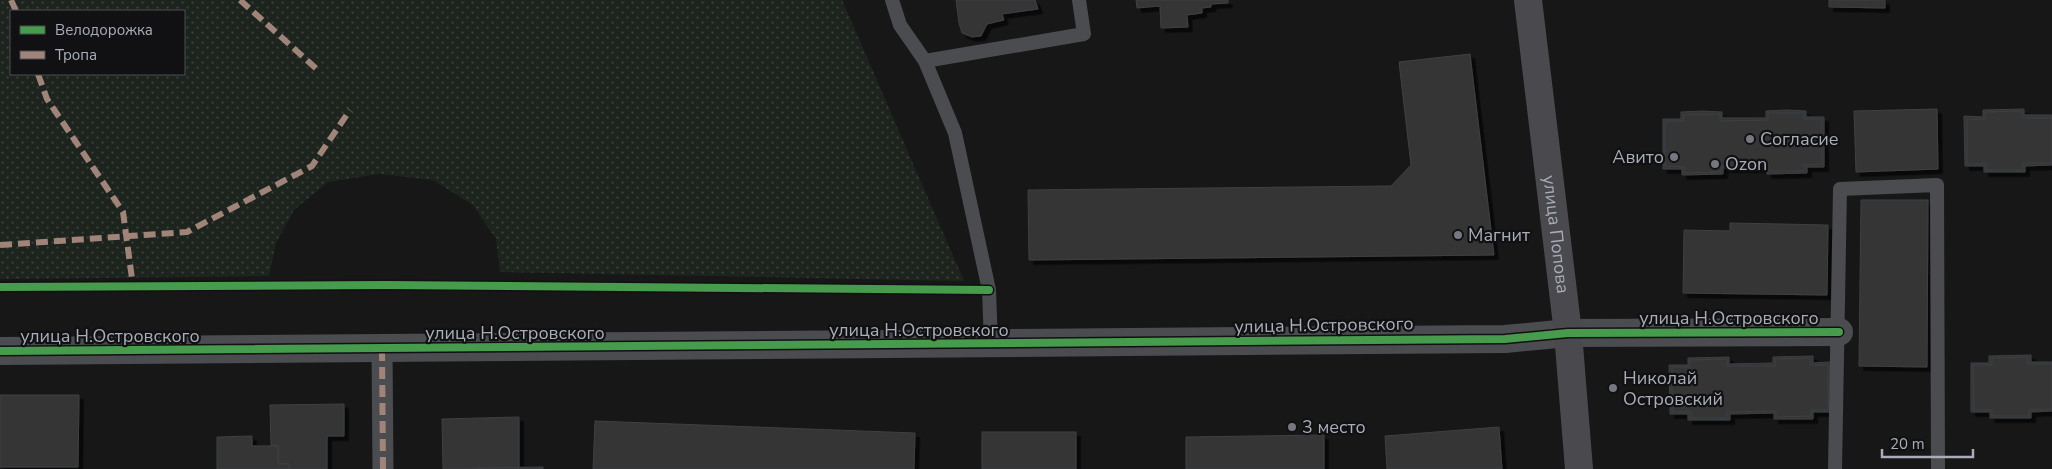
<svg xmlns="http://www.w3.org/2000/svg" width="2052" height="469" font-family="'Nunito Sans',sans-serif">
<defs>
<pattern id="park-dots" width="8" height="8" patternUnits="userSpaceOnUse" patternTransform="scale(1.25)"><rect width="8" height="8" fill="#1d241e"/><path d="M2 2h.1M6 6h.1" fill="none" stroke="#3b413d" stroke-width="1.8" stroke-linecap="round"/></pattern>
<filter id="shadow"><feDropShadow dx="4.5" dy="4.5" stdDeviation="0" flood-color="#0009"/></filter>
</defs>
<rect width="100%" height="100%" fill="#171717"/>
<path fill="url(#park-dots)" fill-rule="evenodd" d="M0,0h842l122,281 -464,-9 -4,-33 -23,-34 -40,-25 -54,-6 -51,8 -34,28 -18,33 -7,33 -269,3zM11,11h173v63h-173z"/>
<g fill="#353536" stroke="#3f4043" filter="url(#shadow)">
<polygon points="956,0 1035,0 1038,9 1002,14 1004,20 987,24 981,36 972,37 962,33 959,23"/>
<polygon points="1136,0 1228,0 1228,3 1211,4 1211,7 1202,8 1202,13 1187,15 1188,27 1161,28 1160,6 1137,8"/>
<polygon points="1829,0 1885,0 1885,8 1829,7"/>
<polygon points="1470,54 1494,255 1029,260 1028,190 1391,186 1411,165 1399,62"/>
<polygon points="1937,109 1938,169 1856,172 1854,111"/>
<polygon points="2024,109 2024,115 2052,115 2052,165 2025,166 2025,172 1984,172 1984,166 1965,166 1964,116 1983,117 1983,110"/>
<polygon points="1786,110 1806,111 1806,117 1824,117 1824,167 1807,167 1807,173 1767,174 1767,168 1723,168 1723,174 1682,175 1682,169 1663,169 1663,119 1681,119 1681,112 1702,111 1722,112 1722,118 1766,118 1766,111"/>
<polygon points="2022,111 2022,118 2052,118 2052,163 2023,163 2023,170 1986,170 1986,164 1967,164 1967,119 1985,119 1985,112"/>
<polygon points="1768,113 1804,113 1804,119 1821,119 1822,164 1804,165 1804,171 1769,171 1769,165 1721,166 1721,172 1684,173 1684,167 1665,166 1665,121 1684,121 1683,115 1720,114 1720,121 1768,120"/>
<polygon points="1861,200 1928,200 1927,367 1859,366"/>
<polygon points="1730,223 1828,225 1827,295 1683,293 1684,230 1730,231"/>
<polygon points="2031,355 2031,362 2052,362 2052,411 2031,412 2031,418 1990,418 1990,412 1971,412 1971,363 1989,363 1989,356"/>
<polygon points="1813,356 1813,363 1830,362 1831,412 1813,412 1813,419 1774,419 1774,413 1730,414 1730,420 1688,420 1688,414 1670,414 1669,365 1688,365 1688,358 1729,357 1729,364 1773,363 1773,357"/>
<polygon points="2028,357 2028,364 2052,364 2052,409 2029,410 2029,416 1992,416 1992,410 1974,410 1973,365 1992,365 1992,358"/>
<polygon points="1810,358 1810,365 1828,365 1828,410 1811,410 1811,416 1776,417 1776,411 1727,412 1727,418 1691,418 1691,412 1672,412 1672,367 1690,367 1690,360 1727,359 1727,366 1775,366 1775,359"/>
<polygon points="0,395 79,395 78,467 0,467"/>
<polygon points="344,404 344,436 327,436 327,469 289,469 289,464 278,464 278,446 271,446 270,405"/>
<polygon points="519,417 519,468 443,469 442,419"/>
<polygon points="595,421 915,433 914,469 593,469"/>
<polygon points="1499,427 1502,469 1387,469 1385,436"/>
<rect x="982" y="432" width="94" height="37"/>
<polygon points="1324,435 1324,469 1186,469 1186,437"/>
<polygon points="252,436 252,446 278,446 278,464 289,464 289,469 217,469 217,437"/>
<polygon points="543,467 543,469 478,469 478,468"/>
</g>
<g fill="none" stroke-linecap="round" stroke-linejoin="round">
<g stroke="#4b4c50" stroke-width="14">
<polyline points="892,0 900,25 925,61 955,133 989,290 991,344"/>
<polyline points="925,61 1084,34 1079,0"/>
<polyline points="1835,469 1840,189 1937,185 1938,469"/>
</g>
<polyline stroke="#4b4c50" stroke-width="21" points="382,349 383,469"/>
<polyline stroke="#4b4c50" stroke-width="28" points="0,351 1505,339 1568,333 1839,332"/>
<path stroke="#4a4a4e" stroke-width="28" id="s1" d="M1528,0l40,333 11,136"/>
<g stroke="#a18479" stroke-width="6" stroke-dasharray="12 6" stroke-linecap="butt">
<polyline points="11,0 16,11"/>
<polyline points="240,0 319,71"/>
<polyline points="38,74 47,99 123,212 133,286"/>
<polyline points="0,245 187,232 312,166 350,110"/>
<polyline points="382,349 383,469"/>
</g>
<g stroke="#111113" stroke-width="11">
<g id="cycleway">
<polyline points="0,287 386,285 989,290"/>
<polyline points="0,351 1505,339 1568,333 1839,332"/>
</g>
</g>
<use href="#cycleway" stroke="#469c4c" stroke-width="8"/>
</g>
<g fill="#757880" stroke="#111113" stroke-width="2">
<circle cx="1750" cy="139" r="5"/>
<circle cx="1674" cy="157" r="5"/>
<circle cx="1715" cy="164" r="5"/>
<circle cx="1458" cy="235" r="5"/>
<circle cx="1613" cy="388" r="5"/>
<circle cx="1292" cy="427" r="5"/>
</g>
<g text-anchor="middle" dominant-baseline="central" stroke-width="4.5" stroke-linejoin="round" paint-order="stroke">
<g font-size="18" fill="#a8adb8" stroke="#111113" text-anchor="start">
<text x="1760" y="139">Согласие</text>
<text x="1664" y="157" text-anchor="end">Авито</text>
<text x="1725" y="164">Ozon</text>
<text x="1468" y="235">Магнит</text>
<text x="1623" y="378">Николай<tspan x="1623" dy="21">Островский</tspan></text>
<text x="1302" y="427">3 место</text>
</g>
<g font-size="18" fill="#a8adb8" stroke="#111113">
<text stroke="none"><textPath href="#s1" startOffset="236">улица Попова</textPath></text>
<text x="1729" y="318">улица Н.Островского</text>
<text transform="translate(1324 325) rotate(-1)">улица Н.Островского</text>
<text x="919" y="330">улица Н.Островского</text>
<text x="515" y="333">улица Н.Островского</text>
<text x="110" y="336">улица Н.Островского</text>
</g>
</g>
<rect x="10" y="10" width="175" height="65" fill="#111113" stroke="#4d4f55"/>
<rect x="20" y="26" width="25" height="8" fill="#469c4c" stroke="#4d4f55"/>
<text x="55" y="35" font-size="15" fill="#a8adb8">Велодорожка</text>
<rect x="20" y="51" width="25" height="8" fill="#a18479" stroke="#4d4f55"/>
<text x="55" y="60" font-size="15" fill="#a8adb8">Тропа</text>
<path d="M1882 449v8h91v-8" fill="none" stroke="#a8adb8" stroke-width="2.5"/>
<text x="1890" y="449" font-size="15" fill="#a8adb8" stroke="#111113" stroke-width="4" paint-order="stroke">20 m</text>
</svg>
